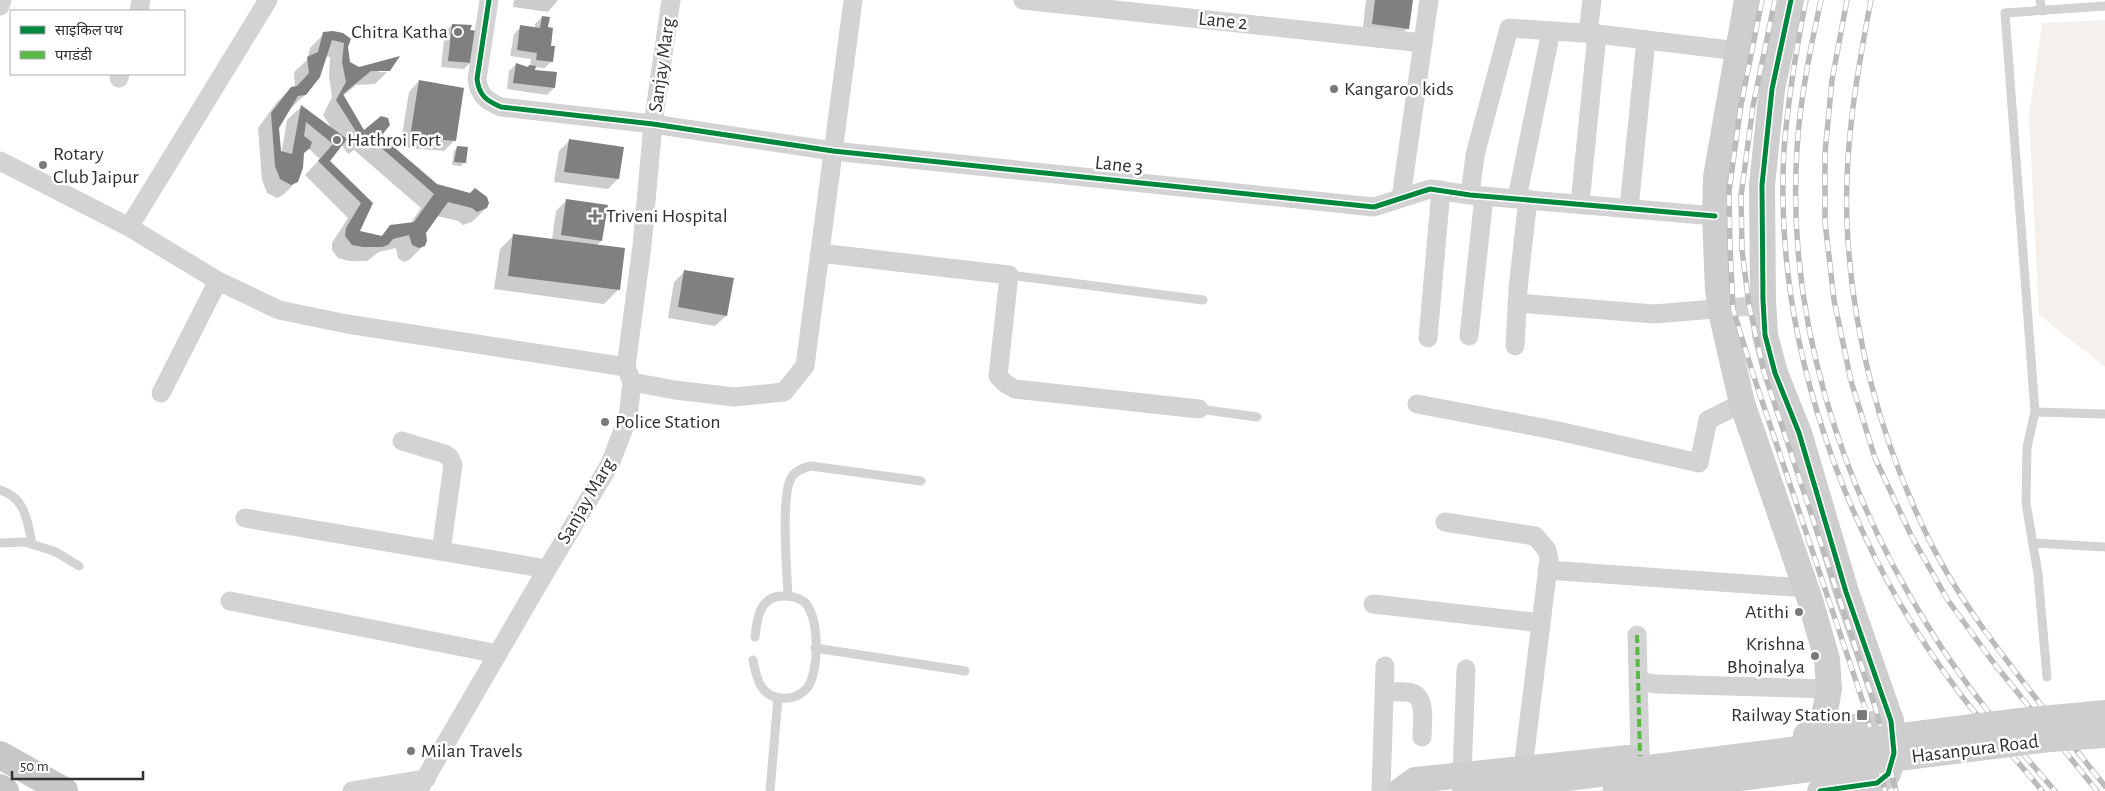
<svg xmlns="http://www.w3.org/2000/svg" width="2105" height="791" font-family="'Alegreya Sans','Noto Sans Devanagari',sans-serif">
<rect width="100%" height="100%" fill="#fff"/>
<polygon fill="#f6f0ed" points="2105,20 2105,367 2039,315 2029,115 2042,23"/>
<g fill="#0003" fill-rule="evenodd">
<polygon points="514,0 558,0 548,12 513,7"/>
<polygon points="1366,0 1411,0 1408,28 1397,39 1362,35"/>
<polygon points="542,17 547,28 552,61 545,68 534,67 534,71 554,88 547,95 507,89 509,71 516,64 520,67 530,67 531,59 510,56 514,34 521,27 535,29 535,24"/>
<polygon points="452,25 471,62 464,69 441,67 445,32"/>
<path d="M324,34h19l4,13 2,15 10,6 23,2 -5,2h10l-12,12 -19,1 -13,11 21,36 16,4 57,49 49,23 -14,14 -9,3 -5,-4 -21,-5 -12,16 -1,13 -15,15 -5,2 -6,-4 -2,-10 -17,4 -12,9h-18l-11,-3 -6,-8v-7l16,-25 -43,-43 15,-16 -12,-11 -5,5 -6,28 -14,14 -6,3 -10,-5 -5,-13 -4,-52 19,-26 14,-14h4l-1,-16 13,-12 3,-12zM325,56l5,1 -1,19 3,21 -9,18 9,14 -31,-22 -14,13 -6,36 -4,-28 13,-19 15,-14zM341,144l7,10 6,-4 67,58 -11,16 -20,3 -10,10 -22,-5 14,-29 -43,-42z"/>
<polygon points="419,81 455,140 444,151 400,147 409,92"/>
<polygon points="569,141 618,179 608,189 554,182 559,151"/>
<polygon points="457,148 464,162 461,166 452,165 454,151"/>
<polygon points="567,200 601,241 596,246 618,290 604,304 494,289 500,249 514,235 552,240 556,211"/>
<polygon points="685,271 733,279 726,316 715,326 668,318 674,282"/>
</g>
<g fill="#808080" fill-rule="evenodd">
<polygon points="1375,0 1413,0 1409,29 1372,24"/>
<polygon points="542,16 550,17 548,27 553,28 551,46 555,46 553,62 536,60 537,53 517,50 520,25 540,28"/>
<polygon points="452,24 472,25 470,30 479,31 472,63 448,61"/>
<path d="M333,31l10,2 8,6 -3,8 2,15 9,5 41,-11 -10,15h-19l-28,23 21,36 17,-14 7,2 2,7 -9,11 56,48 33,9 5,-5 12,9 2,6 -2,5 -10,4 -5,-4 -24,-6 -22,31 1,8 -2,5 -6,2 -7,-3 -3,-10 -16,4 -5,6 -6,2h-19l-11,-2 -7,-9 1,-8 15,-25 -43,-42 15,-17 -27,-22 -2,14 8,6 -2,6 -6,5 -1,15 -5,14 -7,3 -11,-6 -5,-13 -4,-53 20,-26 6,-1 12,-13 -2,-16 11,-5 5,-20zM332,40l12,3 -2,19 4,20 -10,18 26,41 7,-4 65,57 -20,28 -24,3 -8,11 -22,-5 13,-28 -43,-42 17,-22 -46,-34 -9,49 -11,-3 -2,-23 19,-32 8,-1 14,-18z"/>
<polygon points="516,63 528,67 529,65 536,66 535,70 557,72 555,88 513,83"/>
<polygon points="419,80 464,88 456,141 410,137"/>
<polygon points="569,139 624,147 619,179 564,172"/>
<polygon points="457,146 468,147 466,163 454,162"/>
<polygon points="566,199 608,205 602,241 561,235"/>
<polygon points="513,234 625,248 620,290 508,276"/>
<polygon points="684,270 734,278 727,316 678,307"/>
</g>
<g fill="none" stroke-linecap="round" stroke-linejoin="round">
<g stroke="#d3d3d3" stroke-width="9">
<polyline points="2040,0 2042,11"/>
<polyline points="1009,275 1203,300"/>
<polyline points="1199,409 1257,417"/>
<polyline points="2035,412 2105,414"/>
<path d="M0,490c25,7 28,32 32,54"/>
<polyline points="0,543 25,542 56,552 79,566"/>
<polyline points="2033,543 2105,547"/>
<path d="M788,596c-1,-26 -7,-94 2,-116 4,-9 12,-12 21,-14l110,15"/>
<polyline points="815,648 965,671"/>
<path d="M753,660c2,9 3,18 8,26 10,16 34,16 46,2 13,-16 13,-75 -4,-87 -6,-4 -12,-5 -19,-5 -24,-1 -27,22 -29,41"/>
<polyline points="2047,677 2038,574 2026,503 2027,447 2035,412 2005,13 2105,6"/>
<polyline points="770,791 778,698"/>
</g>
<g stroke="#d3d3d3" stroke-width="19">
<path d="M489,0l-12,79c2,17 10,22 24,28l152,17 180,27 541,56 56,-18 40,6 245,21"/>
<polyline points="1023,0 1423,43"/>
<polyline points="0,6 2,0"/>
<polyline points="139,11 141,0"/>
<polyline points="1588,33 1592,0"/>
<polyline points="119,78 120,74"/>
<polyline points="0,161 129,227 218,281 279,310 347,324 626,367"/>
<polyline points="1470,195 1475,155 1509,28 1597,34 1738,51"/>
<polyline points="1401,198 1429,0"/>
<polyline points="1517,198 1551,31"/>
<polyline points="1580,203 1597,34"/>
<polyline points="1629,208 1646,40"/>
<polyline points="129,227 268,0"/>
<polyline points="820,253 1009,275 998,376 1006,384 1015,389 1199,409"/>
<polyline points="1517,303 1654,314 1763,305"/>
<polyline points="1469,336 1484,196"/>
<polyline points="1428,338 1441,190"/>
<polyline points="1515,346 1518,289 1528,199"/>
<polyline points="632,382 675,390 734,397 784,392 805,366 853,0"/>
<polyline points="161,393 218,281"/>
<polyline points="1417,404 1554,430 1699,463 1708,420 1742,403"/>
<polyline points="402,441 445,454 450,458 453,465 441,551"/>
<polyline points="245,518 547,569"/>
<polyline points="1445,522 1535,536 1547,550 1549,559 1523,768"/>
<polyline points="1547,570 1806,588"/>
<polyline points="230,601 498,654"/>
<polyline points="1373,604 1541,623"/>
<polyline points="1637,635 1640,756"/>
<polyline points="1638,681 1656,684 1829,689"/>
<path d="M1384,692c8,0 20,-1 28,1 15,5 10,32 10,44"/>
<polyline points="1462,775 1466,669"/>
<polyline points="352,791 426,779"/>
<polyline points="418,791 547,569 610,464 628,417 632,382 626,367 642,246 653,124 671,0"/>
<polyline points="1381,791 1385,666"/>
</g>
<g stroke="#cecece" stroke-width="26">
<polyline points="1747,0 1716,177 1715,216 1718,290 1722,316 1742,403 1810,600 1827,659 1829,689 1821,733"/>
<polyline points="1791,0 1772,89 1762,185 1763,300 1765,335 1775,373 1799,433 1846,592 1891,721 1894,753 1888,774 1877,783 1820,791"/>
<polyline points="1806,735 1891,721"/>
<polyline points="1614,760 1616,791"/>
<polyline points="1400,791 1415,780 1628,758"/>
</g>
<g stroke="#c7c7c7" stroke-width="28">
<polyline points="0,755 64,791"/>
<polyline points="0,788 5,791"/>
</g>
<g stroke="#bbb" stroke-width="5.5">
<g id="rail">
<polyline points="1762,0 1741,105 1729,191 1730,247 1733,309 1752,371 1866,711 1885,791"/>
<polyline points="1775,0 1753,106 1741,196 1742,250 1749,305 1764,372 1876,709 1896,791"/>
<path d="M1806,0c-10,50 -18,99 -22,150 -11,189 61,391 174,541 26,35 57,66 84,100"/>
<path d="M1821,0c-11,50 -21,99 -24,149 -11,165 43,335 129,474 36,60 83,115 129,168"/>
<polyline points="1847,0 1832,80 1825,153 1825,222 1834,300 1851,381 1875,458 1911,535 1947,599 1993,662 2097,791"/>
<path d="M1871,0c-14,73 -27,147 -24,222 4,106 32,212 77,307 29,63 72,118 114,172 22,28 44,57 67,85"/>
</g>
</g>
<use href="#rail" stroke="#fff" stroke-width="4" stroke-dasharray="11" stroke-linecap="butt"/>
<g stroke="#cecece" stroke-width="26">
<polyline points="1465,791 2020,721 2105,713"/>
<polyline points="1637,791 2050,739 2105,735"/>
</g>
<polyline stroke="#58b947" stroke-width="4" stroke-dasharray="8 4" stroke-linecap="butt" points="1637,635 1640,756"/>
<g stroke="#fff" stroke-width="8">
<g id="cycleway">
<path d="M489,0l-12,79c2,17 10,22 24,28l152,17 180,27 541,56 56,-18 40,6 245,21"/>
<polyline points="1791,0 1772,89 1762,185 1763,300 1765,335 1775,373 1799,433 1846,592 1891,721 1894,753 1888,774 1877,783 1820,791"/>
</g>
</g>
<use href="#cycleway" stroke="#00873e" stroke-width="5"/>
</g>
<g fill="#797979" stroke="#fff" stroke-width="2">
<circle cx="458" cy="32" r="5"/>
<circle cx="1334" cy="89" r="5"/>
<circle cx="337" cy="140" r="5"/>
<circle cx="43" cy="165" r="5"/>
<path d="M592.5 208.5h5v5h5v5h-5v5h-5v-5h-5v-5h5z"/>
<circle cx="605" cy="422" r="5"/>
<circle cx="1799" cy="612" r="5"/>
<circle cx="1815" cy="656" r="5"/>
<rect x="1856" y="709" width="12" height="12" rx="2.5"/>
<circle cx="411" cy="751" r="5"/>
</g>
<g text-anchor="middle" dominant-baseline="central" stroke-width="5" stroke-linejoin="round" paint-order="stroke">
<g font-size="20" fill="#313131" stroke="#fff">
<text transform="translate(1223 21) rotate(6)">Lane 2</text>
<text transform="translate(662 65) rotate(-82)">Sanjay Marg</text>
<text transform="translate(1119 165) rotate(6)">Lane 3</text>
<text transform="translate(586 501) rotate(-60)">Sanjay Marg</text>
<text transform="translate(1975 749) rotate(-7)">Hasanpura Road</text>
</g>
<g font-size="20" fill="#313131" stroke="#fff" text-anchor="start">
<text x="448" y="32" text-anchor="end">Chitra Katha</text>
<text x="1344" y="89">Kangaroo kids</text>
<text x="347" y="140">Hathroi Fort</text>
<text x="53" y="154">Rotary<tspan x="53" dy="23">Club Jaipur</tspan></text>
<text x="606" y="216">Triveni Hospital</text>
<text x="615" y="422">Police Station</text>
<text x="1789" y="612" text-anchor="end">Atithi</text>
<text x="1805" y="644" text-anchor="end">Krishna<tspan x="1805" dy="23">Bhojnalya</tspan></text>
<text x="1851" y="715" text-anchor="end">Railway Station</text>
<text x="421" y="751">Milan Travels</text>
</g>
</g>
<rect x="10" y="10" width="175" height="65" fill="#ffffff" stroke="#adadad"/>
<rect x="20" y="26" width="25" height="8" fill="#00873e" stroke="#adadad"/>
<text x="55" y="35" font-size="15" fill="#313131">साइकिल पथ</text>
<rect x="20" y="51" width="25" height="8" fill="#58b947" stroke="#adadad"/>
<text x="55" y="60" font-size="15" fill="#313131">पगडंडी</text>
<path d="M12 771v8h131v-8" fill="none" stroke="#313131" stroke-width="2.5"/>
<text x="20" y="771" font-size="15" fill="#313131" stroke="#ffffff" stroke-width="4" paint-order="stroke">50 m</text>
</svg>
